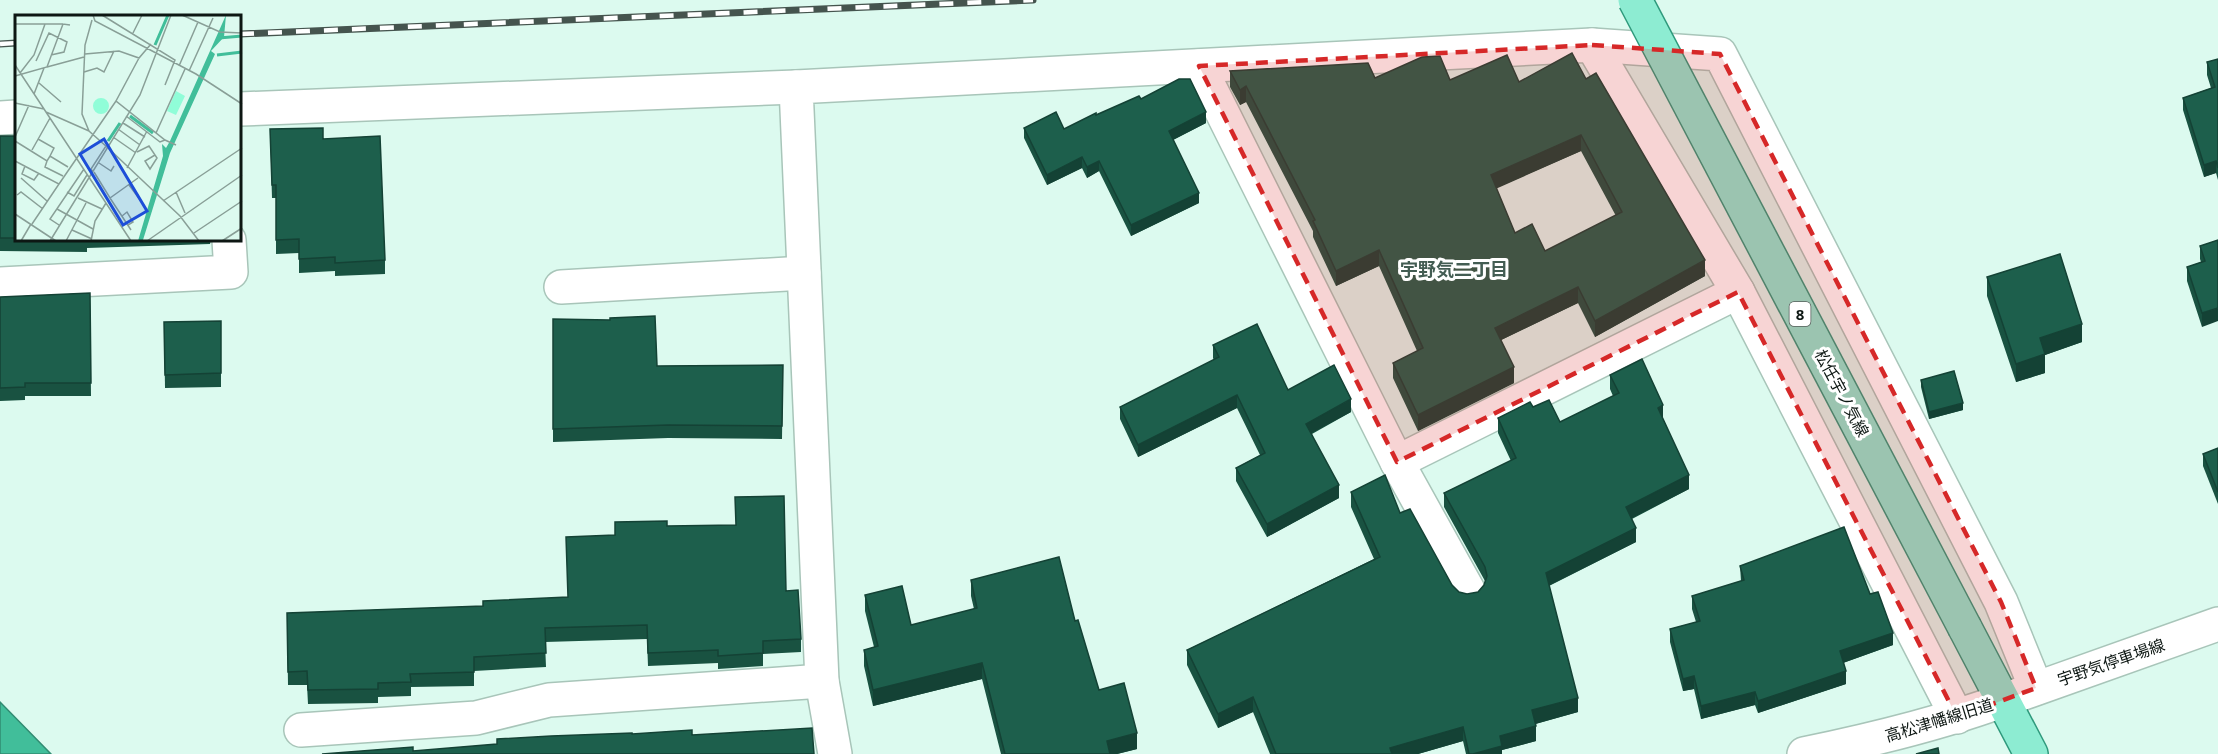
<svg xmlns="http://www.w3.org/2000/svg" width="2218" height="754" font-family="'Noto Sans','Noto Sans JP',sans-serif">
<rect width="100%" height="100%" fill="#dcfaef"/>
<polygon fill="#41be9a" stroke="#318c72" stroke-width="1.5" points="0,702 51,754 0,754"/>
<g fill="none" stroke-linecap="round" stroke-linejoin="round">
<g stroke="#a8c5b9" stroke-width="36">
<g id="minor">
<polyline points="1592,45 1720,54 2001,602 2036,688"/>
<polyline points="1199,66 1397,462"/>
<polyline points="240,109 796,87"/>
<polyline points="0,118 16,117"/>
<polyline points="0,284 231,272 229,240"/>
<polyline points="561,287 804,273"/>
<polyline points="1468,590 1397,462 1738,292"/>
<polyline points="301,730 476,718 549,700 822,681"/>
<polyline points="835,754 822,681 796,87 1592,45 1738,292 1957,717"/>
</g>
</g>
<g stroke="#a8c5b9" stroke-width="36">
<path id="tertiary" d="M1804,754c68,-14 135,-30 200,-54"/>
</g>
<g stroke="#a8c5b9" stroke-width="36">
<polyline id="secondary" points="2004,700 2218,624"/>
</g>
<g stroke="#2f997c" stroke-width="36">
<polyline id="primary" points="1965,628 2031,754"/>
</g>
<use href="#minor" stroke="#fff" stroke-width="33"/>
<use href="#tertiary" stroke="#fff" stroke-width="33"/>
<use href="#secondary" stroke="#fff" stroke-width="33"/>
<use href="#primary" stroke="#8decd2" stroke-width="33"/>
<g stroke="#45544e" stroke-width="7">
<g id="rail">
<polyline points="240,34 1033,0"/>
<polyline points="0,44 16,43"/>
</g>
</g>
<use href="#rail" stroke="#fff" stroke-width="4.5" stroke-dasharray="14" stroke-linecap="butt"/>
<g stroke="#2f997c" stroke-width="36" stroke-linecap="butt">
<polyline id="primary-bridge" points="1635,0 1965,628"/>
</g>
<use href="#primary-bridge" stroke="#8decd2" stroke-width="33"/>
</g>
<g fill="#195241" fill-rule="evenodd">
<polygon points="2218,59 2218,180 2216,173 2204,177 2183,110 2183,98 2211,88 2207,75 2207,62"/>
<path d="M1230,71l145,7 144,4 67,-3 119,197 -110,61 -17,-34 -77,37 13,43 -96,48 -25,-53v-15l24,-12 -38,-85 -43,20 -23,-49v-6l-67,-129 -6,3 -10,-18zM1581,151l35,65 -71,35 -30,-18 -19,-45z"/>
<polygon points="1141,99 1206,123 1173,140 1199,203 1131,236 1099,171 1087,178 1082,168 1047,185 1024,138 1024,128 1064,129 1096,115"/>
<polygon points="270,129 323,139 385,260 385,274 335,276 335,271 299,273 299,253 276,254 276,198 272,198"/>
<polygon points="0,136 16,136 16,240 211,240 210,244 87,248 87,252 0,251"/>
<polygon points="2218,240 2202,327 2187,281 2187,267 2201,262 2200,259 2200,246"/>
<polygon points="1987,277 2082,342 2045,355 2045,373 2016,382 1987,296"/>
<polygon points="90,293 91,396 25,396 25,400 0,401 0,297"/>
<polygon points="553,319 657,366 783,365 782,439 668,438 553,442"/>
<polygon points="221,321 221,387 165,388 164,322"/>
<polygon points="1213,345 1288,390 1351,412 1312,434 1339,498 1267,537 1236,481 1236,468 1260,455 1237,408 1138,457 1120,419 1120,407 1214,360 1213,358"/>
<polygon points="1610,375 1663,420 1689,489 1632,519 1636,542 1549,586 1578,712 1535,724 1536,741 1502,750 1502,754 1466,754 1463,741 1418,754 1270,754 1253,712 1218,728 1187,665 1187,650 1374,559 1351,507 1351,492 1400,513 1452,585 1459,592 1467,594 1478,592 1484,585 1485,581 1444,507 1444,493 1511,461 1498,433 1498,418 1533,407 1560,422 1613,396 1610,389"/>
<polygon points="1921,380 1963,410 1929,419 1921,387"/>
<polygon points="2218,448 2218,504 2203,466 2203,454"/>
<polygon points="667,526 786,591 801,639 801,652 763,654 763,666 718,669 718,663 648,666 647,639 545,642 546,667 474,671 474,686 411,687 411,696 378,697 378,703 308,704 307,685 288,685 287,613 483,606 568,597 615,535"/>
<polygon points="1740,566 1870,594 1893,645 1843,663 1846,684 1758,713 1755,705 1701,719 1694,689 1683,691 1670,642 1670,629 1696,622 1692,609 1692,596 1741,581"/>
<polygon points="971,580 1075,621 1099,690 1137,749 1117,754 1001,754 982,679 873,706 864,666 864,650 874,647 865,611 865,595 911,625 974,609 971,596"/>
</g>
<g fill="#144235">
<polygon points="1246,86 1246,102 1240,105 1240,90"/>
<polygon points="1206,112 1206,123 1169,142 1169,131"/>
<polygon points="1581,135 1581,151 1491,191 1491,175"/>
<polygon points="1082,157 1082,168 1047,185 1047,175"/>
<polygon points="1099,161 1099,171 1087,178 1087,167"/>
<polygon points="2216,161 2216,173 2204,177 2204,165"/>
<polygon points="1199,193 1199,203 1131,236 1131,225"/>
<polygon points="1379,250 1379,266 1336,286 1336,271"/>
<polygon points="1705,260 1705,276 1595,337 1595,321"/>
<polygon points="1578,287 1578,303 1495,343 1495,328"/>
<polygon points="2218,308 2218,321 2202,327 2202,313"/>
<polygon points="2082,324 2082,342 2045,355 2045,373 2016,382 2016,364 2040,338"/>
<polygon points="1514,367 1514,383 1418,431 1418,415"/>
<polygon points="1237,395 1237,408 1138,457 1138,445"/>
<polygon points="1351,399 1351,412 1306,436 1306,424"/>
<polygon points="1963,403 1963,410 1929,419 1929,412"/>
<polygon points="1663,405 1663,420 1658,408"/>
<polygon points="1689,475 1689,489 1626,521 1626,507"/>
<polygon points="1339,485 1339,498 1267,537 1267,524"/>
<polygon points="1636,528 1636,542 1546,587 1546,573"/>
<polygon points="1893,633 1893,645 1840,664 1840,651"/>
<polygon points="982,663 982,679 873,706 873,690"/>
<polygon points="1846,671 1846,684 1758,713 1758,701"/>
<polygon points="1694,676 1694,689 1683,691 1683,679"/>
<polygon points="1755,692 1755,705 1701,719 1701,706"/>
<polygon points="1253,697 1253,712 1218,728 1218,714"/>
<polygon points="1578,698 1578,712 1532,725 1532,710"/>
<polygon points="1536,726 1536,741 1502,750 1502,754 1473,754 1500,736"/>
<polygon points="1463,727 1463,741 1418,754 1390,754 1390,748"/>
<polygon points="1137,733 1137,749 1117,754 1107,754 1107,741"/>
</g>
<g fill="#1d5f4c" stroke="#144235" stroke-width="1.5" fill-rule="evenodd">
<path d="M1572,53l14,26 10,-6 109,187 -110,61 -17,-34 -83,41 19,39 -96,48 -25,-52 30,-15 -44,-98 -43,21 -23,-50 2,-1 -69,-134 -6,4 -10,-19 138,-8 7,15 47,-21 18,-1 10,24 57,-25 12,27zM1581,135l41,77 -77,39 -13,-27 -17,9 -24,-58z"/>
<polygon points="2218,59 2218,168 2216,161 2204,165 2183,98 2215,87 2207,62"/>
<polygon points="1179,79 1190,79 1206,112 1169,131 1199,193 1131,225 1099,161 1087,167 1082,157 1047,175 1024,128 1056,112 1064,129 1096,113 1096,115 1139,96 1141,99"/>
<polygon points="323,128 323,139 380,136 385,260 335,263 335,257 299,259 299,239 276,240 276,185 272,185 270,129"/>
<rect x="0" y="136" width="16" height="102"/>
<polygon points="2218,240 2218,308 2202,313 2187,267 2205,261 2200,246"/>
<polygon points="2060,254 2082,324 2040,338 2045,354 2016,364 1987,277"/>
<polygon points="90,293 91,383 25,383 25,387 0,388 0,297"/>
<polygon points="655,316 657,366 783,365 782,426 668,425 553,429 553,319 610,320 610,318"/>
<polygon points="221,321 221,373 165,375 164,322"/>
<polygon points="1257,324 1288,390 1334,365 1351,399 1306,424 1339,485 1267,524 1236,468 1265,453 1237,395 1138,445 1120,407 1219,357 1213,345"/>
<polygon points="1642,359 1663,405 1658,408 1689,475 1626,507 1636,528 1546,573 1578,698 1532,710 1536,726 1500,736 1502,746 1473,754 1469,754 1463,727 1390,748 1392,754 1276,754 1253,697 1218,714 1187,650 1380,557 1351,492 1385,475 1400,513 1410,509 1452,585 1459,592 1467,594 1478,592 1484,585 1487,576 1485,567 1444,493 1516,458 1498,418 1530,402 1533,407 1549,400 1560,422 1619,393 1610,375"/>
<polygon points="1954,371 1963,403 1929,412 1921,380"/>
<polygon points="2218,448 2218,492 2203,454"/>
<polygon points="784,496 786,591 798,590 801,639 763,641 763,653 718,656 718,650 648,653 647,625 545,628 546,653 474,657 474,672 410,674 411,682 378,683 378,689 308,690 307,671 288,672 287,613 483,606 483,601 568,597 566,537 615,535 615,522 667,521 667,526 736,525 735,497"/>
<polygon points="1844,527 1870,594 1878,592 1893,633 1840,651 1846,671 1758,701 1755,692 1701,706 1694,676 1683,679 1670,629 1700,621 1692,596 1744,580 1740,566"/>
<polygon points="1059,557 1075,621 1078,620 1099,690 1124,683 1137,733 1107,741 1110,754 1005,754 982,663 873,690 864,650 878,646 865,595 902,586 911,625 977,608 971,580"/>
<polygon points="812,728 814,754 322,754 413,747 413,751 497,744 497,739 551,736 632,733 632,734 692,730 692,735"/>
<polygon points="1938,748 1939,754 1916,754"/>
</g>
<path fill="#d62828" fill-opacity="0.2" stroke="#d62828" stroke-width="4.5" stroke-dasharray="12 8" stroke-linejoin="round" d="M1592,45l128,9 281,548 35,86 -79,29 -219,-425 -341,170 -198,-396z"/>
<g text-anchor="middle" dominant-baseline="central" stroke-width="6" stroke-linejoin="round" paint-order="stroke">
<rect fill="#fff" stroke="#565d5a" stroke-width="1.5" x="1789.5" y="302" width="21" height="24" rx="4.5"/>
<g font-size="15" font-weight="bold" fill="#0d1713">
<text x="1800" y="314">8</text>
</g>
<g font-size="16" fill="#0d1713" stroke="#fff">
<text transform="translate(1842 393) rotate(62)">松任宇ノ気線</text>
<text transform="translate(2111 662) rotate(-19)">宇野気停車場線</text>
<text transform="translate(1939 720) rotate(-17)">高松津幡線旧道</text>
</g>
<g font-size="18" font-weight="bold" fill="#435d53" stroke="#fff">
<text x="1454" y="269">宇野気二丁目</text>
</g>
</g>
<g transform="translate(15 15)">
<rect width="226" height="226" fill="#dcfaef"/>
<path d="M161,76l9,5 -9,19 -9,-4zM78 91a8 8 0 1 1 16 0a8 8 0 1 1-16 0Z" fill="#90fdd8"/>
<path d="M211,0l-2,22 -13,14 4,3 -45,99 -27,87 -5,1 25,-85 -1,-12 4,4 4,-7z" fill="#41be9a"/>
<path fill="none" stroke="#41be9a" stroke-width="3" d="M204,23l23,-2M140,30l13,-30M202,40l25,-3M115,101l23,17M93,126l12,-18"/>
<path fill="none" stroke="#899f97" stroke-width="1.5" d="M78,0l2,6 101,53 46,30M87,0l73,45 -10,25M167,0l38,17 22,1M77,5l-7,25 -3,69 7,17 18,16M0,9h48M118,18l9,-18M70,39l34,-3 20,7 12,-14M124,43l-23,43 49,39 11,5M21,46l13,-28 18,9 -3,10 -13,3M0,50l116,176M164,51l19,-44M32,52l37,-10M174,56l24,-53M69,57l13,-4 7,4 10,-21M5,58l14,-18 11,-31M0,61l32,-9 16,-43 7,1M24,68l22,19M19,79l10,-26M0,88l29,6M31,97l43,19M111,101l34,26 5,-2M108,108l22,14M103,114l22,16M141,118l29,-64M0,122l14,-32M98,122l23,16M23,124l16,9 -4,8M0,126l32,20 3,-5 18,11M92,132l73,69 19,25M17,135l18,-32M122,137l12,-6 8,12 -7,11 -5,-8 10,-6M0,146l44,23 -27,40M32,146l-2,6 18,9M84,148l12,8 3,-5M10,151l-3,8 12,6 5,-7M112,153l20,-37M78,157l-2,-3 15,-23M79,157l16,26 28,-20M6,163l26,23M44,169l57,-83M114,170l12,16M52,177l7,4 13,-21M161,177l9,21M2,180l4,-3 22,17M63,183l24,11M95,183l21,32M148,186l79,-53M42,194l36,20M0,199l41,27M107,201l5,-4 6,10 -5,3M44,210l-9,-6 34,-50M57,215l20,9M179,218l48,-32M6,226l10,-17M35,226l90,-146 31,-80M51,226l20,-38M76,226l4,-20 11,-18M132,226l95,-66M207,226l20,-13"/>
<path fill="#1d4ed8" fill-opacity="0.15" stroke="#1d4ed8" stroke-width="3" d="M89,124l43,72 -24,14 -43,-71z"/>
<rect width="226" height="226" fill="none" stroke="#0d1713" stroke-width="3"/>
</g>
</svg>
